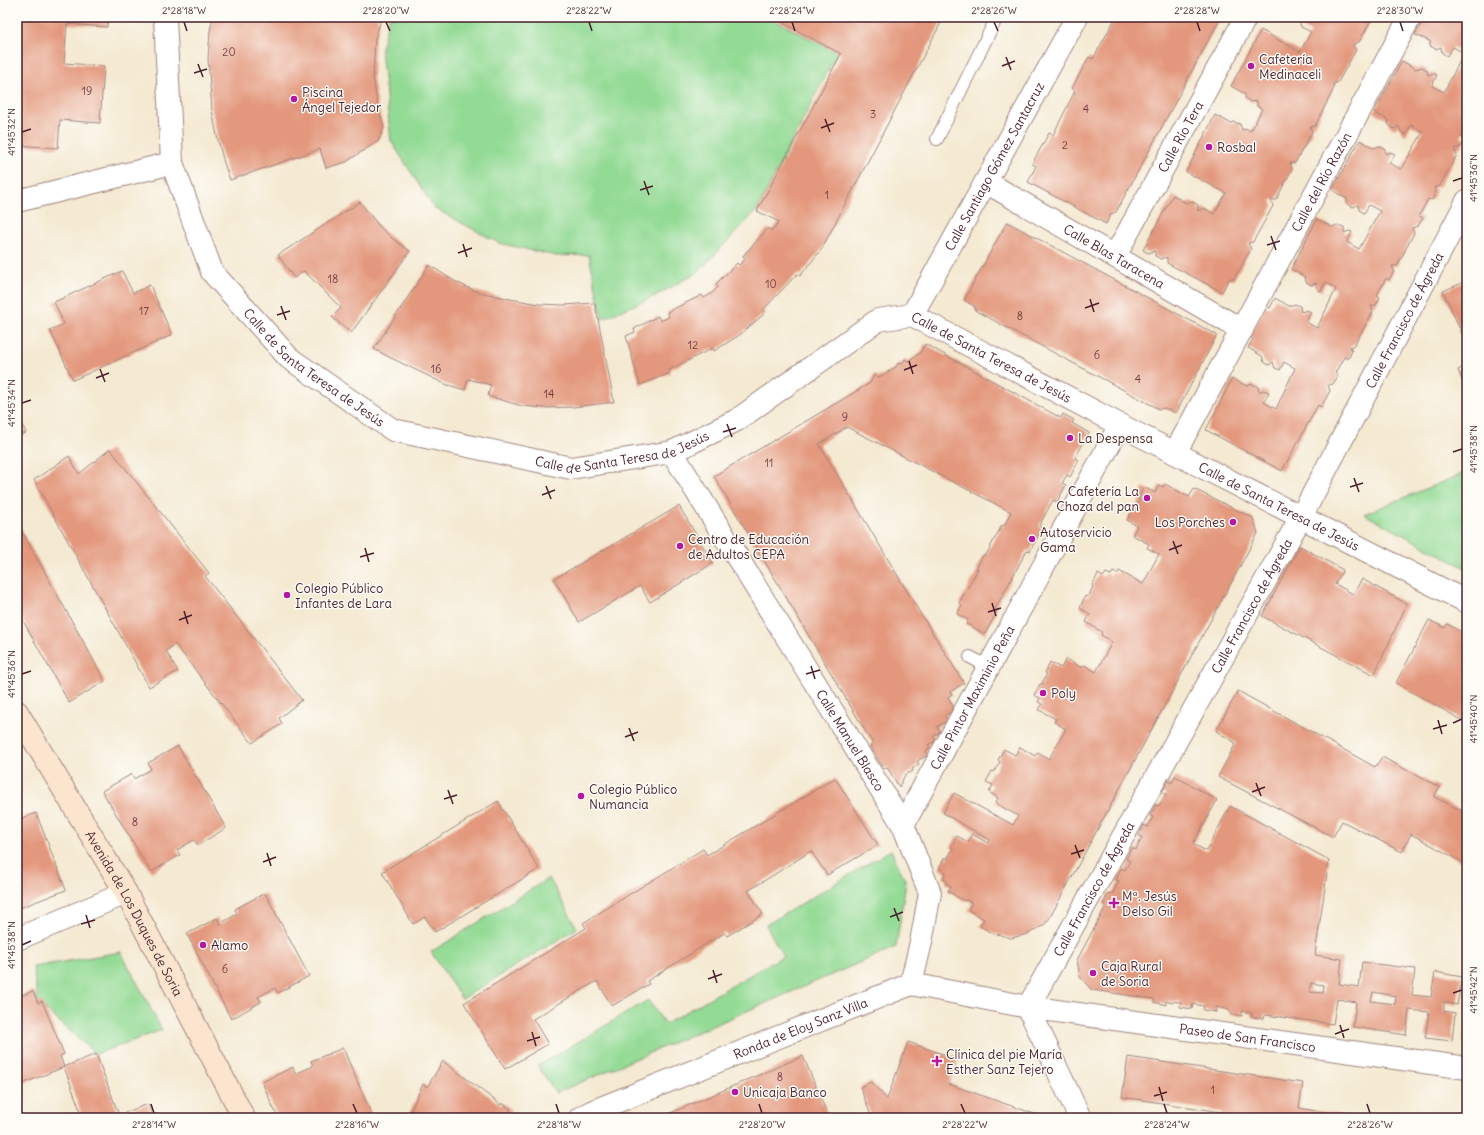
<svg xmlns="http://www.w3.org/2000/svg" width="1484" height="1135" font-family="Delius,sans-serif">
<rect width="100%" height="100%" fill="#fdfcf7"/>
<filter id="ink" filterUnits="userSpaceOnUse"><feTurbulence type="fractalNoise" baseFrequency=".025" numOctaves="2"/><feDisplacementMap in="SourceGraphic" scale="8" xChannelSelector="R" yChannelSelector="G"/><feConvolveMatrix kernelMatrix="1 2 1 2 8 2 1 2 1" color-interpolation-filters="sRGB"/></filter>
<filter id="wash" filterUnits="userSpaceOnUse"><feTurbulence type="fractalNoise" baseFrequency=".012" numOctaves="4" result="noise"/><feDisplacementMap in="SourceGraphic" scale="16" xChannelSelector="R" yChannelSelector="G"/><feGaussianBlur stdDeviation="0.9" result="paint"/><feColorMatrix in="noise" values="0 0 0 0 0 0 0 0 0 0 0 0 0 0 0 0 0 1.4 0 .05"/><feComposite in="paint" operator="in"/></filter>
<g filter="url(#wash)">
<rect width="100%" height="100%" fill="#f4e9d1"/>
<g fill="#93da94" stroke="#6e7c60">
<polygon points="389,17 769,17 837,53 757,210 698,272 655,296 602,319 589,255 556,256 499,243 434,208 391,141 381,50"/>
<polygon points="1467,472 1467,569 1364,514"/>
<polygon points="891,850 906,882 896,947 556,1093 538,1066 648,1000 665,1024 783,956 766,925"/>
<polygon points="549,878 577,928 462,999 431,952"/>
<polygon points="121,952 162,1030 96,1054 38,1003 33,967"/>
</g>
<g id="blocks">
<g fill="#e3977b" fill-rule="evenodd">
<polygon points="17,17 108,17 107,27 67,24 64,63 104,66 100,123 60,120 58,148 17,145"/>
<polygon points="213,17 377,17 380,23 375,39 373,77 378,108 384,128 378,141 346,162 326,168 320,149 230,180 224,163 217,136 212,110 208,59 210,31"/>
<polygon points="772,17 944,17 821,250 800,276 797,274 763,310 765,313 741,334 714,351 713,348 669,370 670,373 640,385 626,336 635,332 634,329 658,316 660,321 669,317 667,312 702,295 704,298 712,293 718,287 716,284 737,263 739,265 745,259 743,256 768,228 771,231 779,222 757,211 841,54"/>
<polygon points="1116,17 1221,17 1116,212 1111,214 1106,224 1028,182 1036,166 1032,164 1049,133 1053,135 1075,91 1072,88 1089,57 1093,59"/>
<polygon points="1288,17 1373,17 1359,42 1355,43 1353,46 1356,50 1338,82 1333,84 1334,88 1315,126 1310,127 1312,132 1295,163 1290,163 1292,169 1276,200 1271,200 1273,206 1253,242 1248,243 1251,249 1234,279 1229,279 1222,292 1167,263 1167,257 1161,259 1155,256 1155,251 1148,253 1143,250 1173,195 1186,203 1190,201 1198,205 1198,211 1204,208 1214,214 1226,193 1186,172 1215,115 1230,123 1234,122 1240,124 1242,130 1247,129 1251,131 1262,109 1257,106 1257,101 1251,102 1245,98 1245,94 1231,86 1261,30 1300,52 1311,32 1301,27 1299,20 1293,22"/>
<polygon points="1425,17 1467,17 1467,126 1461,137 1465,139 1461,147 1454,149 1457,155 1439,187 1434,187 1436,191 1432,200 1428,199 1419,216 1423,218 1418,226 1412,228 1414,233 1397,266 1392,266 1394,271 1389,280 1386,278 1377,295 1380,297 1376,305 1371,306 1373,312 1354,345 1350,347 1352,351 1348,359 1344,357 1335,373 1338,376 1333,384 1328,385 1330,391 1321,407 1318,405 1282,471 1206,430 1232,379 1247,386 1252,384 1258,387 1259,392 1263,390 1269,392 1264,402 1276,409 1295,368 1284,362 1280,370 1275,368 1273,362 1269,365 1264,362 1262,356 1248,348 1253,339 1249,336 1266,306 1270,308 1275,298 1289,306 1295,304 1300,306 1301,312 1307,310 1311,312 1306,322 1317,328 1336,289 1326,282 1321,291 1317,289 1316,283 1311,285 1306,282 1305,277 1291,269 1317,219 1332,227 1337,225 1344,227 1344,233 1349,231 1352,232 1347,242 1359,249 1380,211 1369,205 1364,213 1359,210 1358,205 1353,207 1347,204 1347,199 1332,190 1360,140 1374,148 1379,146 1385,149 1386,154 1390,152 1395,154 1389,163 1401,169 1423,132 1411,125 1406,135 1401,132 1399,126 1394,129 1389,125 1388,120 1374,112 1402,61 1416,69 1422,67 1427,70 1428,75 1433,73 1437,75 1432,86 1444,92 1464,53 1453,47 1447,56 1442,53 1441,47 1436,49 1430,46 1430,41 1415,35"/>
<polygon points="360,202 379,226 392,238 410,251 351,333 332,317 341,308 304,271 294,278 278,255"/>
<polygon points="1007,222 1217,335 1176,413 1164,408 1159,409 976,311 974,306 964,300"/>
<polygon points="429,265 456,282 475,291 510,299 539,304 564,305 595,303 614,402 573,407 544,408 522,406 488,396 491,385 468,379 465,390 445,384 389,357 374,349"/>
<polygon points="122,271 133,293 150,285 172,335 73,380 50,330 64,324 54,302"/>
<polygon points="1467,281 1467,345 1443,291"/>
<polygon points="925,344 1061,418 1063,414 1074,420 1072,423 1089,433 1075,458 1079,460 1070,477 1067,475 1062,483 1066,485 1057,502 1053,500 1039,526 1042,529 1030,551 1027,550 994,611 997,612 985,634 966,624 968,620 957,614 962,605 959,603 978,569 976,569 983,555 986,555 1002,525 1004,526 1011,512 847,427 819,444 917,608 964,683 950,692 952,694 948,697 954,708 951,709 952,711 945,716 948,720 937,727 940,732 933,736 936,741 928,745 930,748 926,751 928,755 917,761 919,764 912,769 913,771 905,775 899,787 887,767 884,769 870,746 873,744 714,476 870,383 874,375 879,377 896,367 898,363 901,364 905,359 908,361 920,353"/>
<polygon points="1467,365 1467,393 1458,370"/>
<polygon points="17,414 26,433 17,437"/>
<polygon points="110,449 209,573 205,576 302,700 279,718 282,724 252,743 175,644 166,651 178,671 149,687 34,480 69,456 79,474"/>
<polygon points="1165,484 1189,497 1194,489 1253,518 1258,533 1049,919 1044,925 1028,934 1011,938 997,934 996,935 980,926 984,919 968,910 972,903 967,900 964,901 948,891 951,886 945,883 947,881 943,878 946,872 939,868 945,857 947,859 953,849 951,847 957,836 968,842 972,834 988,843 990,840 943,813 954,793 1013,825 1018,816 995,803 998,798 989,792 993,785 986,782 992,771 994,772 1000,762 998,760 1004,749 1015,755 1020,747 1035,756 1038,752 1049,759 1066,729 1054,722 1056,719 1039,710 1042,704 1038,702 1040,698 1034,695 1040,684 1041,685 1047,674 1045,673 1050,662 1061,668 1066,659 1082,668 1084,665 1096,672 1112,642 1101,635 1102,632 1086,622 1090,614 1080,608 1085,596 1088,597 1093,587 1092,586 1098,574 1103,577 1106,573 1111,575 1113,572 1117,574 1119,571 1143,584 1159,554 1147,548 1149,544 1132,535 1137,526 1127,520 1133,509 1134,510 1140,499 1138,498 1144,487 1155,493 1159,485 1163,487"/>
<polygon points="679,506 713,563 650,602 640,586 579,622 554,579"/>
<polygon points="17,522 105,681 69,703 17,610"/>
<polygon points="1300,546 1343,570 1335,584 1353,594 1362,579 1407,604 1374,675 1262,616"/>
<polygon points="1429,620 1445,628 1447,624 1467,635 1467,723 1396,683"/>
<polygon points="1238,691 1375,767 1382,757 1439,787 1434,797 1467,813 1467,856 1464,863 1411,834 1402,852 1342,821 1333,837 1218,777 1236,743 1216,731"/>
<polygon points="178,746 226,828 198,845 194,840 177,850 180,855 151,872 102,791 132,774 134,779 151,769 148,763"/>
<path d="M1175,776l42,24 -24,44 13,7 24,-45 99,54 -14,95 27,4 -3,25 20,3 3,-25 53,7 -3,26 19,2 4,-25 27,5 -5,28 -13,-3v9l11,2 -3,28 -27,-3 4,-26 -20,-2 -3,25 -53,-8 3,-25 -19,-3 -4,25 -68,-9 -1,4 -12,-2v-4l-10,-2v5l-12,-2v-4l-14,-3v5l-13,-2 1,-4 -11,-2 -1,5 -12,-2 1,-5 -15,-1v4l-12,-3v-3l-62,-9 -12,-13 -3,-17 29,-54 -3,-2 6,-11 3,1 7,-13 -3,-1 5,-12 4,2 5,-9 -4,-2 6,-11 4,2 6,-13 -3,-1 5,-11 4,2 5,-10 -3,-1 6,-11 3,1 7,-12 -4,-2 6,-11 4,2zM1311,983l13,2 -1,8 -14,-1zM1373,992l23,4 -1,8 -24,-3z"/>
<polygon points="835,778 878,845 827,875 811,851 748,891 763,914 727,936 724,933 647,981 649,984 612,1006 597,981 533,1019 548,1044 505,1069 464,1003 586,928 583,923 703,849 707,855"/>
<polygon points="498,801 539,869 435,932 425,917 413,924 382,872"/>
<polygon points="36,813 66,890 17,909 17,820"/>
<polygon points="265,893 309,976 278,993 275,988 258,997 261,1002 231,1019 187,934 217,918 220,924 237,914 235,909"/>
<polygon points="33,991 38,1003 42,1001 64,1054 60,1056 64,1067 17,1086 17,997"/>
<polygon points="1466,1023 1467,1023 1467,1043 1463,1042"/>
<polygon points="908,1042 957,1059 949,1084 1043,1117 1042,1118 872,1118 860,1087 871,1082 887,1099"/>
<polygon points="343,1048 373,1118 278,1118 262,1082 293,1067 295,1074 313,1066 311,1061"/>
<polygon points="96,1054 119,1115 148,1104 152,1115 156,1114 158,1118 83,1118 64,1067"/>
<polygon points="803,1056 829,1118 659,1118"/>
<polygon points="1128,1057 1303,1083 1299,1108 1359,1118 1221,1118 1222,1112 1122,1097"/>
<polygon points="443,1061 501,1105 502,1103 511,1109 509,1111 519,1118 407,1118 423,1084 427,1087"/>
</g>
</g>
</g>
<g filter="url(#ink)">
<use href="#blocks" fill-opacity="0" stroke="#9f847e" stroke-width="1"/>
<g fill="none" stroke-linecap="round" stroke-linejoin="round">
<g stroke="#9f847e" stroke-width="14">
<g id="lane">
<polyline points="937,139 997,17"/>
<polyline points="970,657 989,667"/>
</g>
</g>
<g stroke="#9f847e" stroke-width="24">
<g id="street">
<path id="s1" d="M165,17l7,146 40,109 77,86 104,72 178,38 101,-16 65,-32 141,-100 34,-5 208,110 347,177"/>
<path id="s2" d="M986,182l256,148"/>
<polyline points="17,201 172,163"/>
<path id="s3" d="M1115,256l131,-239"/>
<path id="s4" d="M912,315l165,-298"/>
<path id="s5" d="M672,452l231,373 27,68 -9,49 -10,42"/>
<path id="s6" d="M1175,453l235,-436"/>
<path id="s7" d="M903,825l217,-400"/>
<polyline points="17,939 126,893"/>
<path id="s8" d="M1028,1007l273,-490 166,-316"/>
<polyline points="1028,1007 1080,1118"/>
<path id="s9" d="M580,1118l11,-6 320,-128 117,23 439,61"/>
</g>
</g>
<g stroke="#9f847e" stroke-width="24">
<g id="secondary">
<path id="s10" d="M17,712l109,181 118,225"/>
</g>
</g>
<use href="#lane" stroke="#fff" stroke-width="12"/>
<use href="#street" stroke="#fff" stroke-width="22"/>
<use href="#secondary" stroke="#fce5cf" stroke-width="22"/>
</g>
</g>
<path fill="none" stroke="#4a1f2b" stroke-width="1.5" d="M184,22l3,9M386,22l4,9M589,22l3,9M792,22l3,9M994,22l4,9M1197,22l3,9M1400,22l3,9M1006,57l5,13M198,64l5,13M1002,66l13,-5M194,73l13,-4M825,119l5,13M821,128l13,-5M22,132l9,-3M644,181l5,14M1453,181l9,-3M640,190l13,-4M1271,236l5,14M463,244l4,13M1267,245l13,-4M458,253l14,-5M1090,299l4,13M281,306l5,14M1085,308l14,-5M277,315l13,-4M909,361l4,13M100,369l5,13M904,370l13,-5M96,378l13,-5M22,403l9,-3M727,424l5,13M723,432l13,-4M1453,452l9,-3M1354,478l5,14M546,486l5,13M1350,487l13,-4M542,495l13,-5M1173,541l5,13M365,548l4,14M1169,550l13,-5M360,557l14,-4M992,603l4,13M184,611l4,13M988,612l13,-4M179,620l13,-5M811,666l4,13M22,674l9,-3M806,674l14,-4M1438,720l4,14M1453,723l9,-4M629,728l5,13M1433,729l14,-4M625,737l13,-5M1256,783l5,13M448,790l5,14M1252,792l13,-5M444,799l13,-4M1075,845l5,13M267,853l4,13M1071,854l13,-4M263,862l13,-5M894,908l5,13M86,915l4,13M890,917l13,-5M81,924l14,-4M22,945l9,-4M713,970l4,13M708,979l14,-5M1453,993l9,-3M1340,1025l4,13M532,1032l4,14M1335,1034l14,-5M527,1041l13,-4M1159,1087l4,14M1154,1096l13,-4M151,1104l3,9M353,1104l4,9M556,1104l3,9M759,1104l3,9M961,1104l4,9M1164,1104l3,9M1367,1104l3,9"/>
<g fill="#b5179e" stroke="#fdfcf7" stroke-width="1.5">
<circle cx="1251" cy="66" r="4"/>
<circle cx="294" cy="99" r="4"/>
<circle cx="1209" cy="147" r="4"/>
<circle cx="1070" cy="438" r="4"/>
<circle cx="1147" cy="498" r="4"/>
<circle cx="1233" cy="522" r="4"/>
<circle cx="1032" cy="539" r="4"/>
<circle cx="680" cy="546" r="4"/>
<circle cx="287" cy="595" r="4"/>
<circle cx="1043" cy="693" r="4"/>
<circle cx="581" cy="796" r="4"/>
<path d="M1112 897h4v4h4v4h-4v4h-4v-4h-4v-4h4z"/>
<circle cx="203" cy="945" r="4"/>
<circle cx="1093" cy="973" r="4"/>
<path d="M935 1055h4v4h4v4h-4v4h-4v-4h-4v-4h4z"/>
<circle cx="735" cy="1092" r="4"/>
</g>
<g text-anchor="middle" dominant-baseline="central" stroke-width="3" stroke-linejoin="round" paint-order="stroke">
<g font-size="11" fill="#703d3f">
<text x="229" y="52">20</text>
<text x="87" y="91">19</text>
<text x="1086" y="109">4</text>
<text x="873" y="114">3</text>
<text x="1065" y="145">2</text>
<text x="827" y="195">1</text>
<text x="333" y="279">18</text>
<text x="771" y="284">10</text>
<text x="144" y="311">17</text>
<text x="1020" y="316">8</text>
<text x="693" y="345">12</text>
<text x="1097" y="355">6</text>
<text x="436" y="369">16</text>
<text x="1138" y="379">4</text>
<text x="549" y="394">14</text>
<text x="845" y="417">9</text>
<text x="769" y="463">11</text>
<text x="135" y="822">8</text>
<text x="225" y="969">6</text>
<text x="780" y="1077">8</text>
<text x="1213" y="1090">1</text>
</g>
<g font-size="13" fill="#4a1f2b" stroke="#fdfcf7" text-anchor="start">
<text x="1259" y="59">Cafetería<tspan x="1259" dy="15">Medinaceli</tspan></text>
<text x="302" y="92">Piscina<tspan x="302" dy="15">Ángel Tejedor</tspan></text>
<text x="1217" y="147">Rosbal</text>
<text x="1078" y="438">La Despensa</text>
<text x="1139" y="491" text-anchor="end">Cafetería La<tspan x="1139" dy="15">Choza del pan</tspan></text>
<text x="1225" y="522" text-anchor="end">Los Porches</text>
<text x="1040" y="532">Autoservicio<tspan x="1040" dy="15">Gama</tspan></text>
<text x="688" y="539">Centro de Educación<tspan x="688" dy="15">de Adultos CEPA</tspan></text>
<text x="295" y="588">Colegio Público<tspan x="295" dy="15">Infantes de Lara</tspan></text>
<text x="1051" y="693">Poly</text>
<text x="589" y="789">Colegio Público<tspan x="589" dy="15">Numancia</tspan></text>
<text x="1122" y="896">Mª. Jesús<tspan x="1122" dy="15">Delso Gil</tspan></text>
<text x="211" y="945">Alamo</text>
<text x="1101" y="966">Caja Rural<tspan x="1101" dy="15">de Soria</tspan></text>
<text x="946" y="1054">Clínica del pie María<tspan x="946" dy="15">Esther Sanz Tejero</tspan></text>
<text x="743" y="1092">Unicaja Banco</text>
</g>
<g font-size="13" fill="#4a1f2b" stroke="#fdfcf7">
<text stroke="none"><textPath href="#s3" startOffset="136">Calle Río Tera</textPath></text>
<text stroke="none"><textPath href="#s4" startOffset="170">Calle Santiago Gómez Santacruz</textPath></text>
<text stroke="none"><textPath href="#s6" startOffset="308">Calle del Río Razón</textPath></text>
<text stroke="none"><textPath href="#s2" startOffset="148">Calle Blas Taracena</textPath></text>
<text stroke="none"><textPath href="#s8" startOffset="783">Calle Francisco de Ágreda</textPath></text>
<text stroke="none"><textPath href="#s1" startOffset="1158">Calle de Santa Teresa de Jesús</textPath></text>
<text stroke="none"><textPath href="#s1" startOffset="403">Calle de Santa Teresa de Jesús</textPath></text>
<text stroke="none"><textPath href="#s1" startOffset="739">Calle de Santa Teresa de Jesús</textPath></text>
<text stroke="none"><textPath href="#s1" startOffset="1482">Calle de Santa Teresa de Jesús</textPath></text>
<text stroke="none"><textPath href="#s8" startOffset="459">Calle Francisco de Ágreda</textPath></text>
<text stroke="none"><textPath href="#s7" startOffset="145">Calle Pintor Maximinio Peña</textPath></text>
<text stroke="none"><textPath href="#s5" startOffset="339">Calle Manuel Blasco</textPath></text>
<text stroke="none"><textPath href="#s8" startOffset="135">Calle Francisco de Ágreda</textPath></text>
<text stroke="none"><textPath href="#s10" startOffset="233">Avenida de Los Duques de Soria</textPath></text>
<text stroke="none"><textPath href="#s9" startOffset="238">Ronda de Eloy Sanz Villa</textPath></text>
<text stroke="none"><textPath href="#s9" startOffset="698">Paseo de San Francisco</textPath></text>
</g>
</g>
<rect width="1484" height="1135" fill="none" stroke="#fdfcf7" stroke-width="44"/>
<rect x="22" y="22" width="1440" height="1091" fill="none" stroke="#4a1f2b" stroke-width="1.5"/>
<g font-size="10" text-anchor="middle" fill="#4a1f2b">
<text x="184" y="14">2°28'18"W</text>
<text x="386" y="14">2°28'20"W</text>
<text x="589" y="14">2°28'22"W</text>
<text x="792" y="14">2°28'24"W</text>
<text x="994" y="14">2°28'26"W</text>
<text x="1197" y="14">2°28'28"W</text>
<text x="1400" y="14">2°28'30"W</text>
<text transform="translate(11 132) rotate(-90)" y="4">41°45'32"N</text>
<text transform="translate(1473 178) rotate(-90)" y="4">41°45'36"N</text>
<text transform="translate(11 403) rotate(-90)" y="4">41°45'34"N</text>
<text transform="translate(1473 449) rotate(-90)" y="4">41°45'38"N</text>
<text transform="translate(11 674) rotate(-90)" y="4">41°45'36"N</text>
<text transform="translate(1473 719) rotate(-90)" y="4">41°45'40"N</text>
<text transform="translate(11 945) rotate(-90)" y="4">41°45'38"N</text>
<text transform="translate(1473 990) rotate(-90)" y="4">41°45'42"N</text>
<text x="154" y="1128">2°28'14"W</text>
<text x="357" y="1128">2°28'16"W</text>
<text x="559" y="1128">2°28'18"W</text>
<text x="762" y="1128">2°28'20"W</text>
<text x="965" y="1128">2°28'22"W</text>
<text x="1167" y="1128">2°28'24"W</text>
<text x="1370" y="1128">2°28'26"W</text>
</g>
</svg>
